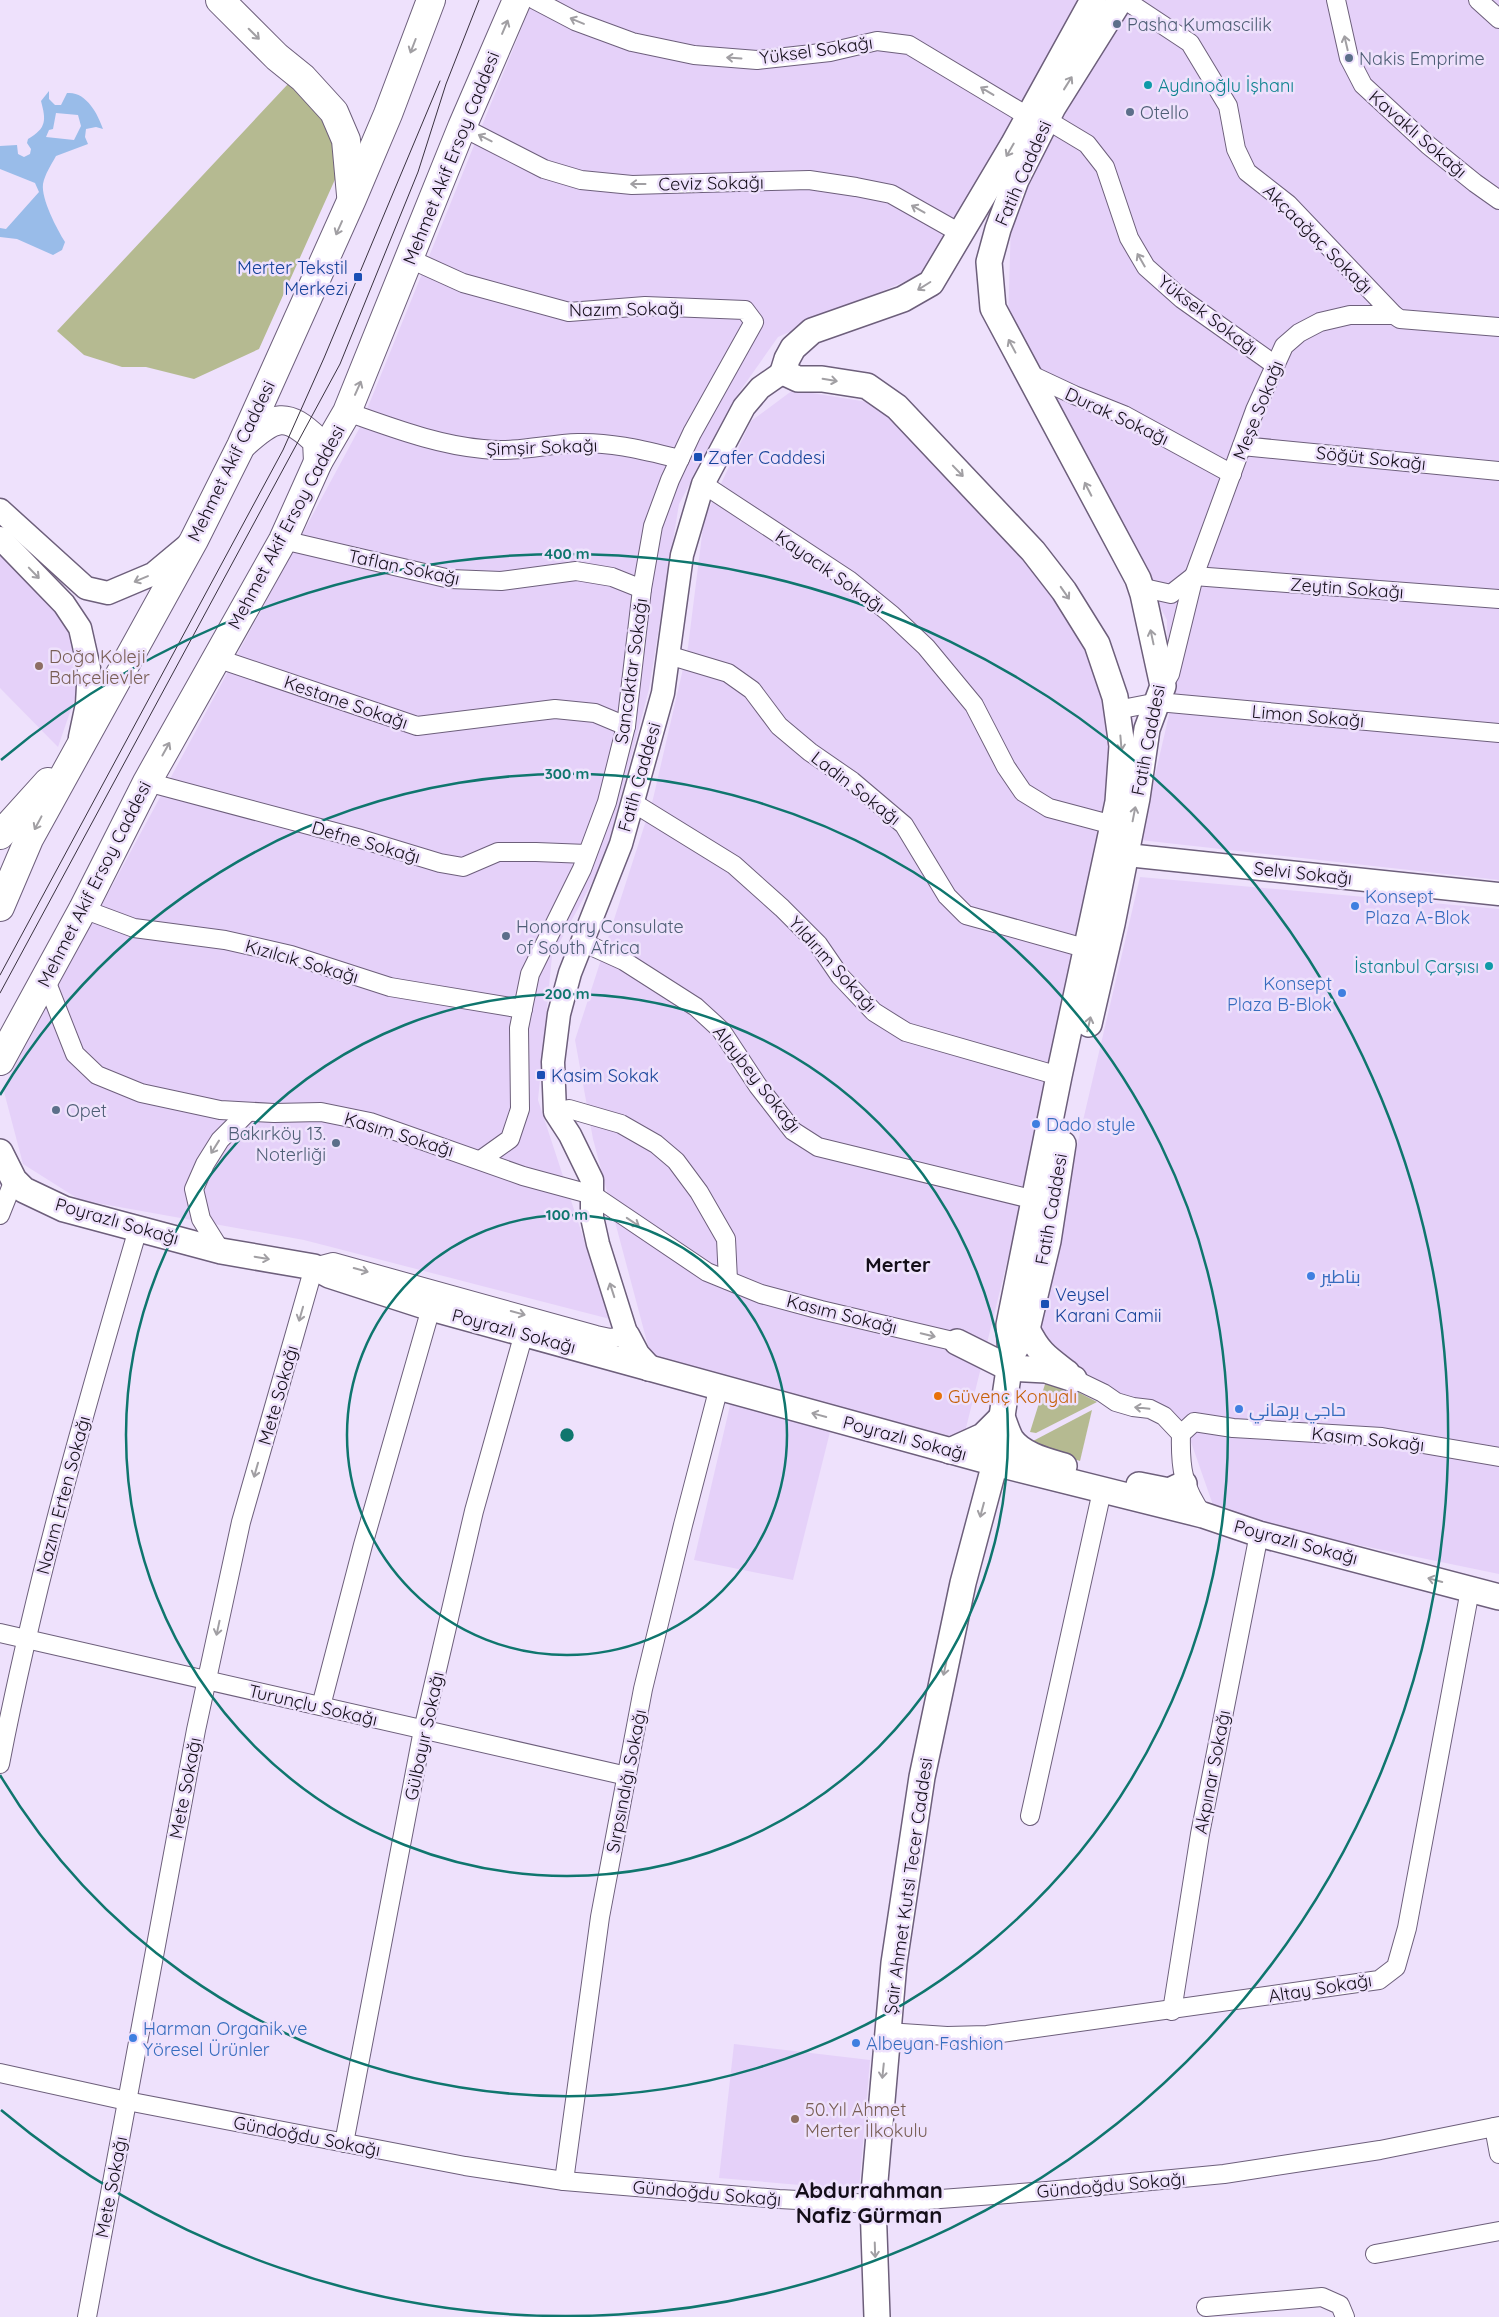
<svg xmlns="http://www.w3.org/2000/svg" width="1499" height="2317" font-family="Quicksand,Cairo,sans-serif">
<rect width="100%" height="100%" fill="#eee1fc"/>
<g fill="#e5d1f9">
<polygon points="533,0 1083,0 926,272 778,337 740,391 679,504 649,689 604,861 552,956 538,1100 610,1319 304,1240 80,1200 23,1164 3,1088 359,429"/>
<polygon points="1132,0 1499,0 1499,880 1140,840 1169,715 1167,620 1008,323 1011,221 1037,162"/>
<polygon points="793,390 874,403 999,525 1068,611 1105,692 1110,769 1064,1032 965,1432 954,1437 651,1357 593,1139 575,1040 653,799 688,647 704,519 751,421"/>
<polygon points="0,553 44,593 77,644 78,689 58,747 0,688"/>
<polygon points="1140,877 1499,909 1499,1574 1286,1530 1214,1508 1184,1422 1053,1366 1034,1330"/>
<polygon points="732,1397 831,1428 793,1580 694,1560"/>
<polygon points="734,2044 870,2060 859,2190 719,2178"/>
</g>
<g fill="#b5ba91">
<polygon points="288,84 329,122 337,175 259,349 194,379 146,367 122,367 84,355 57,331"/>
<polygon points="1046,1381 1076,1391 1097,1402 1036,1433 1030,1432"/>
<polygon points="1092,1410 1080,1461 1045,1450 1033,1441"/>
</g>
<path fill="#99bce9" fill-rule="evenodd" d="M49,91v8l6,6h6l6,-12c19,-2 31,21 36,36l-7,-2 -10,2 -1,8 3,7 -32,12c-5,9 -11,18 -13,28 -2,15 14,45 22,58l-3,8 -9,5 -36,-16 -17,-2v-9l6,1 33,-37 -4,-9 -35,-14v-23l17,-1 1,9 6,3 6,-3 1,-5 -4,-6 1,-4c19,-11 18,-19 13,-38zM56,113l22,2 3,11 -7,14 -28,-3 3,-7 4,-1z"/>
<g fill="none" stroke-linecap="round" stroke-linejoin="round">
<g stroke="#6d5f7b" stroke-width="20">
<g id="minor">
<polyline points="535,0 575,21 632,42 694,55 757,60 830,52 877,41 909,45 1029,117"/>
<polyline points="1125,0 1190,43 1228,106 1236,149 1247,172 1288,204 1394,315"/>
<polyline points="1336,0 1349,58 1363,85 1428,145 1475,183 1499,200"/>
<polyline points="1478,0 1499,19"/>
<polyline points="1047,120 1087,144 1105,167 1129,238 1146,267 1182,299 1275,365"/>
<polyline points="462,127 544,169 581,180 632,185 809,180 856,187 891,194 960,233"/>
<polyline points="410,259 463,283 569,312 645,306 745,310 754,322 692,433 670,480 653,526 642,589 626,726 607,802 582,869 530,974 519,1028 520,1109 510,1139 482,1159"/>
<polyline points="1027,373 1074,395 1124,415 1232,474"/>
<path d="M347,412c44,15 89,33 136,37 33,4 63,-5 95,-6 35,-1 68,8 102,16"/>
<polyline points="1242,446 1499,471"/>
<polyline points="703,484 849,580 892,615 926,647 974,705 1006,767 1023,792 1049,808 1113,825"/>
<polyline points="283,540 450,579 501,581 576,571 612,577 642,589"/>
<polyline points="1138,579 1144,588 1171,594 1194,576 1499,599"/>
<polyline points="668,655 728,673 752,690 779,726 810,752 852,781 904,825 947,896 966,915 1088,949"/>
<polyline points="216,658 417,726 555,709 595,713 626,726"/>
<polyline points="1163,686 1170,674 1194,576 1255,410 1284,346 1299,333 1320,322 1350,315 1394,315 1400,319 1499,327"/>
<polyline points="1117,710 1158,702 1499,733"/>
<polyline points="147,782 361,839 440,863 463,867 498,852 536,852 587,854"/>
<polyline points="632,802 734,865 782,908 818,944 840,976 874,1012 906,1032 1059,1076"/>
<polyline points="83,909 134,928 225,940 291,955 390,987 523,1009"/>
<polyline points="582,942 624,961 696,1007 721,1030 758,1086 793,1131 818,1147 1035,1200"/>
<polyline points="45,978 75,1054 97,1075 141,1093 220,1110 274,1113 321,1112 370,1122 523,1176 593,1195 707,1272 761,1294 821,1310 957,1342"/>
<polyline points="555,1112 569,1109 621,1124 656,1144 676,1161 699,1192 726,1239 728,1280"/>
<polyline points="0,1215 14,1180"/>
<polyline points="221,1251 201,1219 194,1189 205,1164 220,1140 248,1112"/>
<polyline points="1074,1379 1103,1393 1116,1402 1133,1407 1150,1409 1164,1416 1181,1434"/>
<path d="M1203,1515c-20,-28 -23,-47 -22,-81l13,-12 39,6 149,9 117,20"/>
<polyline points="0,1633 627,1776"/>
<polyline points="321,1706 363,1545 431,1308"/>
<path d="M0,1764c35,-182 86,-358 138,-535"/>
<polyline points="1030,1816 1102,1491"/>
<polyline points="1172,2011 1200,1834 1259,1534"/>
<polyline points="887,2032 947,2036 987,2035 1379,1980 1396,1967 1407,1928 1470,1590"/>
<polyline points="0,2073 127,2101 465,2166 564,2181 779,2199 873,2204 1047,2191 1224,2174 1380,2150 1499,2126"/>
<polyline points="1494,2127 1499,2154"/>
<polyline points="344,2143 423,1730 474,1511 524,1333"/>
<polyline points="564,2181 600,1917 643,1689 683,1525 719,1387"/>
<polyline points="1375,2254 1499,2231"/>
<polyline points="1206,2307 1322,2297 1340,2305 1345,2317"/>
<polyline points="87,2317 196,1730 241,1522 314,1267 333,1262 596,1335 610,1338 627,1336"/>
</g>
</g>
<g stroke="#6d5f7b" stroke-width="25">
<g id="tertiary">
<polyline points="0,510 86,588 108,593 153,574 189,544"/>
<polyline points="0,538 64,604 80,628 89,668 87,704 80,737"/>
<polyline points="1108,853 1499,894"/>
<polyline points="627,1336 598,1244 592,1217 592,1180 570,1135 555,1112 553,1062 559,1014 570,973 621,844 663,693 682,555 703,484 744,407 760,388 783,372"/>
</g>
</g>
<g stroke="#6d5f7b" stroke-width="28">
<g id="secondary">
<polyline points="1089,1024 1112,924 1137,798 1147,729 1163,686 1143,594 1138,579 993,308 989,262 998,229 1016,180 1053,107 1120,0"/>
<polyline points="0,1152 14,1180 24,1190 64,1209 221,1251 314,1267 329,1275 431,1308 995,1463 1203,1515 1259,1534 1499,1597"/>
<path d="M1027,1329c12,24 19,28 40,44"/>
<polyline points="627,1336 637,1355 649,1368"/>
<polyline points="957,1342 1009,1368 1046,1370 1074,1379"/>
<polyline points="1011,1356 1027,1329 1048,1241 1063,1144"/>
<path d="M950,1451l33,-15 19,-19c3,7 5,15 9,22 11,16 36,22 53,27"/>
<polyline points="1139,1485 1169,1491 1184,1484"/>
<polyline points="877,2317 873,2204 894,1963 922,1777 963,1583 995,1463 1011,1356 1009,1325 1059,1076 1118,802 1122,746 1115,697 1097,644 1064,591 1033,551 897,407 867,386 822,379 798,379 783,372 787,359 793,348 812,331 903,299 931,283 1013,145 1093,0"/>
</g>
</g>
<g stroke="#6d5f7b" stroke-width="30">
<g id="primary">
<polyline points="220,0 277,57 303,78 334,112 346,140 351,195"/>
<path d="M244,443c31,-28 42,-32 73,-2l1,21"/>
<polyline points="0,835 48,782"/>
<polyline points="0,907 29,839 194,540 241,446 352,199 388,114 431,0"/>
<polyline points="0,1061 83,909 147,782 283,540 318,462 347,412 462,127 517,0"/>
</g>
</g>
<use href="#minor" stroke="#fff" stroke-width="18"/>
<use href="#tertiary" stroke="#fff" stroke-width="22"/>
<use href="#secondary" stroke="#fff" stroke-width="25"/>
<use href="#primary" stroke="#fff" stroke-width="28"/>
<g stroke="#3a3240" stroke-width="1">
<polyline points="0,975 283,450 324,358 440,81"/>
<polyline points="0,993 340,364 418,172 446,84 479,0"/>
</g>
</g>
<defs><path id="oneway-shaft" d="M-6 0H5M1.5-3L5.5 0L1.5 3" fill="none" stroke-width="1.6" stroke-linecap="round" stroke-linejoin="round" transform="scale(1.25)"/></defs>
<g stroke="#a19fa3">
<use href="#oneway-shaft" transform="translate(577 21) rotate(-157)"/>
<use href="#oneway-shaft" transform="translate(505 27) rotate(-67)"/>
<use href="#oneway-shaft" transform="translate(254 34) rotate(45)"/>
<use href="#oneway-shaft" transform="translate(1346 43) rotate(-103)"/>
<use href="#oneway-shaft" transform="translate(413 46) rotate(111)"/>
<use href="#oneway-shaft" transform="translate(734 58) rotate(-176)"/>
<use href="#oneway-shaft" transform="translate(1068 83) rotate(-58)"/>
<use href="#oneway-shaft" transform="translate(987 91) rotate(-149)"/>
<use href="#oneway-shaft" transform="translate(485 138) rotate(-153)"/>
<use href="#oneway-shaft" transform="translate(1010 150) rotate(120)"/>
<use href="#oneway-shaft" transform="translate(638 184) rotate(180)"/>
<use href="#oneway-shaft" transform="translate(918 209) rotate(-151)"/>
<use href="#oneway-shaft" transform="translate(339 228) rotate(114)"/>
<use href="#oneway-shaft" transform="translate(1141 260) rotate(-120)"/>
<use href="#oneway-shaft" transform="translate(924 286) rotate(148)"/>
<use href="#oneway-shaft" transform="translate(1012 346) rotate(-118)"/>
<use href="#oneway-shaft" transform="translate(830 380) rotate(9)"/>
<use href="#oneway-shaft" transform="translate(358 388) rotate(-66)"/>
<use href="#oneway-shaft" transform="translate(958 471) rotate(46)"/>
<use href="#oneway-shaft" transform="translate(1088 489) rotate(-117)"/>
<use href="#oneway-shaft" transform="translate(34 573) rotate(46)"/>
<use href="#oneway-shaft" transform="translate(141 579) rotate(157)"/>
<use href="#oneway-shaft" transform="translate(1065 593) rotate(55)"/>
<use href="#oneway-shaft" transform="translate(1152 637) rotate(-102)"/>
<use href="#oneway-shaft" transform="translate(1121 743) rotate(85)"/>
<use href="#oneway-shaft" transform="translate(166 749) rotate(-61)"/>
<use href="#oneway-shaft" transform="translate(1134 814) rotate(-79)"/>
<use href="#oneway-shaft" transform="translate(38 823) rotate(118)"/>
<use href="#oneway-shaft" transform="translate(1089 1024) rotate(-77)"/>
<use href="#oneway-shaft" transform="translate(215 1147) rotate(122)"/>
<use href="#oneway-shaft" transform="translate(633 1222) rotate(34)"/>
<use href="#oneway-shaft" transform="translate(262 1258) rotate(10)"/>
<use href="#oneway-shaft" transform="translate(361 1270) rotate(15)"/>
<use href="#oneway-shaft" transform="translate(612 1290) rotate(-108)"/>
<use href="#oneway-shaft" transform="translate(518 1313) rotate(15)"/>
<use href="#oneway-shaft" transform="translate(301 1314) rotate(106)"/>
<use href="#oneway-shaft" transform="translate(928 1335) rotate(13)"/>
<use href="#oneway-shaft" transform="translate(1142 1408) rotate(-174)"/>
<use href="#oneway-shaft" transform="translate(819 1415) rotate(-165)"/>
<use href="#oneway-shaft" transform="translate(256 1470) rotate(106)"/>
<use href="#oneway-shaft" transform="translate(982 1510) rotate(105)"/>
<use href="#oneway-shaft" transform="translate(1435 1580) rotate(-165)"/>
<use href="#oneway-shaft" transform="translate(218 1628) rotate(102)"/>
<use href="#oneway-shaft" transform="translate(945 1668) rotate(102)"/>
<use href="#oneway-shaft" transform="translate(883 2071) rotate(96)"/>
<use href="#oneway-shaft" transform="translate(875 2250) rotate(88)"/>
</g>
<g fill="none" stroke="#0f766e" stroke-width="2.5">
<circle cx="567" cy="1435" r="220"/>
<circle cx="567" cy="1435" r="441"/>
<path d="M0 1095A661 661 0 1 1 0 1775"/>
<path d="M1 760A881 881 0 1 1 1 2110"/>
</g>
<g fill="#5c6f8a" stroke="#eee1fc" stroke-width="2">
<circle cx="1117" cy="24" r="5"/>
<circle cx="1349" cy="58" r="5"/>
<circle cx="1130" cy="112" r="5"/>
<circle cx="506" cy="936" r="5"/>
<circle cx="56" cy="1110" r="5"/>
<circle cx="336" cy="1143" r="5"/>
</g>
<g fill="#0f9aa8" stroke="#eee1fc" stroke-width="2">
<circle cx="1148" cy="85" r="5"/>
<circle cx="1489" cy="966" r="5"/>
</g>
<g fill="#1a4fb4" stroke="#eee1fc" stroke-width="2">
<rect x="353" y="272" width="10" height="10" rx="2.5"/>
<rect x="693" y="452" width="10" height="10" rx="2.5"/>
<rect x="536" y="1070" width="10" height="10" rx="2.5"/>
<rect x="1040" y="1299" width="10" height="10" rx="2.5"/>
</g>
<g fill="#8d6e63" stroke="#eee1fc" stroke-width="2">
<circle cx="39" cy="666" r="5"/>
<circle cx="795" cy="2119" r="5"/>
</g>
<g fill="#3f7fe0" stroke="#eee1fc" stroke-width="2">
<circle cx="1355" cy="906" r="5"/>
<circle cx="1342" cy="993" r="5"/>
<circle cx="1036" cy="1124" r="5"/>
<circle cx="1311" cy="1276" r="5"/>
<circle cx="1239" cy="1409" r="5"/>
<circle cx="133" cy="2038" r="5"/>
<circle cx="856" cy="2043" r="5"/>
</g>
<circle fill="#e8710a" stroke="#eee1fc" stroke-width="2" cx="938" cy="1396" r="5"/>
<g text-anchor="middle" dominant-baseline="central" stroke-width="5" stroke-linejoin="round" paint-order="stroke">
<g font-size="18" fill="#4e5e75" stroke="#eee1fc" text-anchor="start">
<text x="1127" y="24">Pasha Kumascilik</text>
<text x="1359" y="58">Nakis Emprime</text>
<text x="1140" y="112">Otello</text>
<text x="516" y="926">Honorary Consulate<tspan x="516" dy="21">of South Africa</tspan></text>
<text x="66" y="1110">Opet</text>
<text x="326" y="1133" text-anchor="end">Bakırköy 13.<tspan x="326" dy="21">Noterliği</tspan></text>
</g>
<g font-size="18" fill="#140e19" stroke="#eee1fc">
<text transform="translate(816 50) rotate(-8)">Yüksel Sokağı</text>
<text transform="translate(1418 134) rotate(41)">Kavaklı Sokağı</text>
<text transform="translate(451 158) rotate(-68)">Mehmet Akif Ersoy Caddesi</text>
<text transform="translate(1023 173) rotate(-66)">Fatih Caddesi</text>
<text transform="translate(711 183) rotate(-1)">Ceviz Sokağı</text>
<text transform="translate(1318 239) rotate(45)">Akçaağaç Sokağı</text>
<text transform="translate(626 309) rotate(-1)">Nazım Sokağı</text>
<text transform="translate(1208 315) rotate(37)">Yüksek Sokağı</text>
<text transform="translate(1258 410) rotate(-68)">Meşe Sokağı</text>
<text transform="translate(1117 416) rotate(25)">Durak Sokağı</text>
<text transform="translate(542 447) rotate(-2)">Şimşir Sokağı</text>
<text transform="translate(1371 458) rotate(6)">Söğüt Sokağı</text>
<text transform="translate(231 461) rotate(-64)">Mehmet Akif Caddesi</text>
<text transform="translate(286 527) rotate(-62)">Mehmet Akif Ersoy Caddesi</text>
<text transform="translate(404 567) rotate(12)">Taflan Sokağı</text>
<text transform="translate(830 571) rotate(35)">Kayacık Sokağı</text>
<text transform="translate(1347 588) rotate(4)">Zeytin Sokağı</text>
<text transform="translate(631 671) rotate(-82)">Sancaktar Sokağı</text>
<text transform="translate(346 702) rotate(19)">Kestane Sokağı</text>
<text transform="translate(1308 716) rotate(5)">Limon Sokağı</text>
<text transform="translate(1148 740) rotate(-79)">Fatih Caddesi</text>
<text transform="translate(639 777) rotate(-74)">Fatih Caddesi</text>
<text transform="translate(856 788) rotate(38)">Ladin Sokağı</text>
<text transform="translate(366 842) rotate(16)">Defne Sokağı</text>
<text transform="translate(1303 873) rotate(6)">Selvi Sokağı</text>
<text transform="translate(94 884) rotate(-63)">Mehmet Akif Ersoy Caddesi</text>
<text transform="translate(302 961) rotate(16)">Kızılcık Sokağı</text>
<text transform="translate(833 964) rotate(48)">Yıldırım Sokağı</text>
<text transform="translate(757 1079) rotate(52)">Alaybey Sokağı</text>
<text transform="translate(399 1134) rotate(17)">Kasım Sokağı</text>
<text transform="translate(1051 1209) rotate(-80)">Fatih Caddesi</text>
<text transform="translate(117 1221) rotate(16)">Poyrazlı Sokağı</text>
<text transform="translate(842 1314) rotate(14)">Kasım Sokağı</text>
<text transform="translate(514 1331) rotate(15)">Poyrazlı Sokağı</text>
<text transform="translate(278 1395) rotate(-74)">Mete Sokağı</text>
<text transform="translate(905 1438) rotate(15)">Poyrazlı Sokağı</text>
<text transform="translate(1368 1439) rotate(6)">Kasım Sokağı</text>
<text transform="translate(63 1495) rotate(-75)">Nazım Erten Sokağı</text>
<text transform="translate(1296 1542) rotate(15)">Poyrazlı Sokağı</text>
<text transform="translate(313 1705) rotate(13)">Turunçlu Sokağı</text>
<text transform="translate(424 1736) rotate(-78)">Gülbayır Sokağı</text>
<text transform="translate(1212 1772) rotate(-79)">Akpınar Sokağı</text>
<text transform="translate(626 1781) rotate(-79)">Sırpsındığı Sokağı</text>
<text transform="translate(185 1788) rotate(-79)">Mete Sokağı</text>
<text transform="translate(908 1886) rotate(-82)">Şair Ahmet Kutsi Tecer Caddesi</text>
<text transform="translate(1320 1988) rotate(-9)">Altay Sokağı</text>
<text transform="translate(307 2136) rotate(11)">Gündoğdu Sokağı</text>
<text transform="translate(1111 2185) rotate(-5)">Gündoğdu Sokağı</text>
<text transform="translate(111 2187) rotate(-79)">Mete Sokağı</text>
<text transform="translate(707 2193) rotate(5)">Gündoğdu Sokağı</text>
</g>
<g font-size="18" fill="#0d838f" stroke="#eee1fc" text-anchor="start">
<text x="1158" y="85">Aydınoğlu İşhanı</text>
<text x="1479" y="966" text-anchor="end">İstanbul Çarşısı</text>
</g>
<g font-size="18" fill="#164399" stroke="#eee1fc" text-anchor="start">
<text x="348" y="267" text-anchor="end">Merter Tekstil<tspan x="348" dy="21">Merkezi</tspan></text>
<text x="708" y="457">Zafer Caddesi</text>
<text x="551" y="1075">Kasim Sokak</text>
<text x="1055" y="1294">Veysel<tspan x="1055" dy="21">Karani Camii</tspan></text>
</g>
<g font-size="18" fill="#785e54" stroke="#eee1fc" text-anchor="start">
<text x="49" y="656">Doğa Koleji<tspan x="49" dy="21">Bahçelievler</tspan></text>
<text x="805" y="2109">50.Yıl Ahmet<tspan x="805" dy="21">Merter İlkokulu</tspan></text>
</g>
<g font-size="18" fill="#366cbe" stroke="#eee1fc" text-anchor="start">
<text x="1365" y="896">Konsept<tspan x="1365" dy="21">Plaza A-Blok</tspan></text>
<text x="1332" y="983" text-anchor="end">Konsept<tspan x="1332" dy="21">Plaza B-Blok</tspan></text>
<text x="1046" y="1124">Dado style</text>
<text x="1321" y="1276">بناطير</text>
<text x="1249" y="1409">حاجي برهاني</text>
<text x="143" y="2028">Harman Organik ve<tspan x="143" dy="21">Yöresel Ürünler</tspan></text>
<text x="866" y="2043">Albeyan Fashion</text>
</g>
<g font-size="18" fill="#c56008" stroke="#eee1fc" text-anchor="start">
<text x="948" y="1396">Güvenç Konyalı</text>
</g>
<g font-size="20" font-weight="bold" fill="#140e19" stroke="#eee1fc">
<text x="898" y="1264">Merter</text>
</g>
<g font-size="22" font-weight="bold" fill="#140e19" stroke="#eee1fc">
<text x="869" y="2190">Abdurrahman<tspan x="869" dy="25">Nafiz Gürman</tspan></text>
</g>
</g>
<circle cx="567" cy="1435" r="8" fill="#0f766e" stroke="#eee1fc" stroke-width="2.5"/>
<g font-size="15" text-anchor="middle" font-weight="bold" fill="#0f766e" stroke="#eee1fc" stroke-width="5" stroke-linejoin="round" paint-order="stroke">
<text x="567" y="559">400 m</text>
<text x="567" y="779">300 m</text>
<text x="567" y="999">200 m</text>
<text x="567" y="1220">100 m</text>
</g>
</svg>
